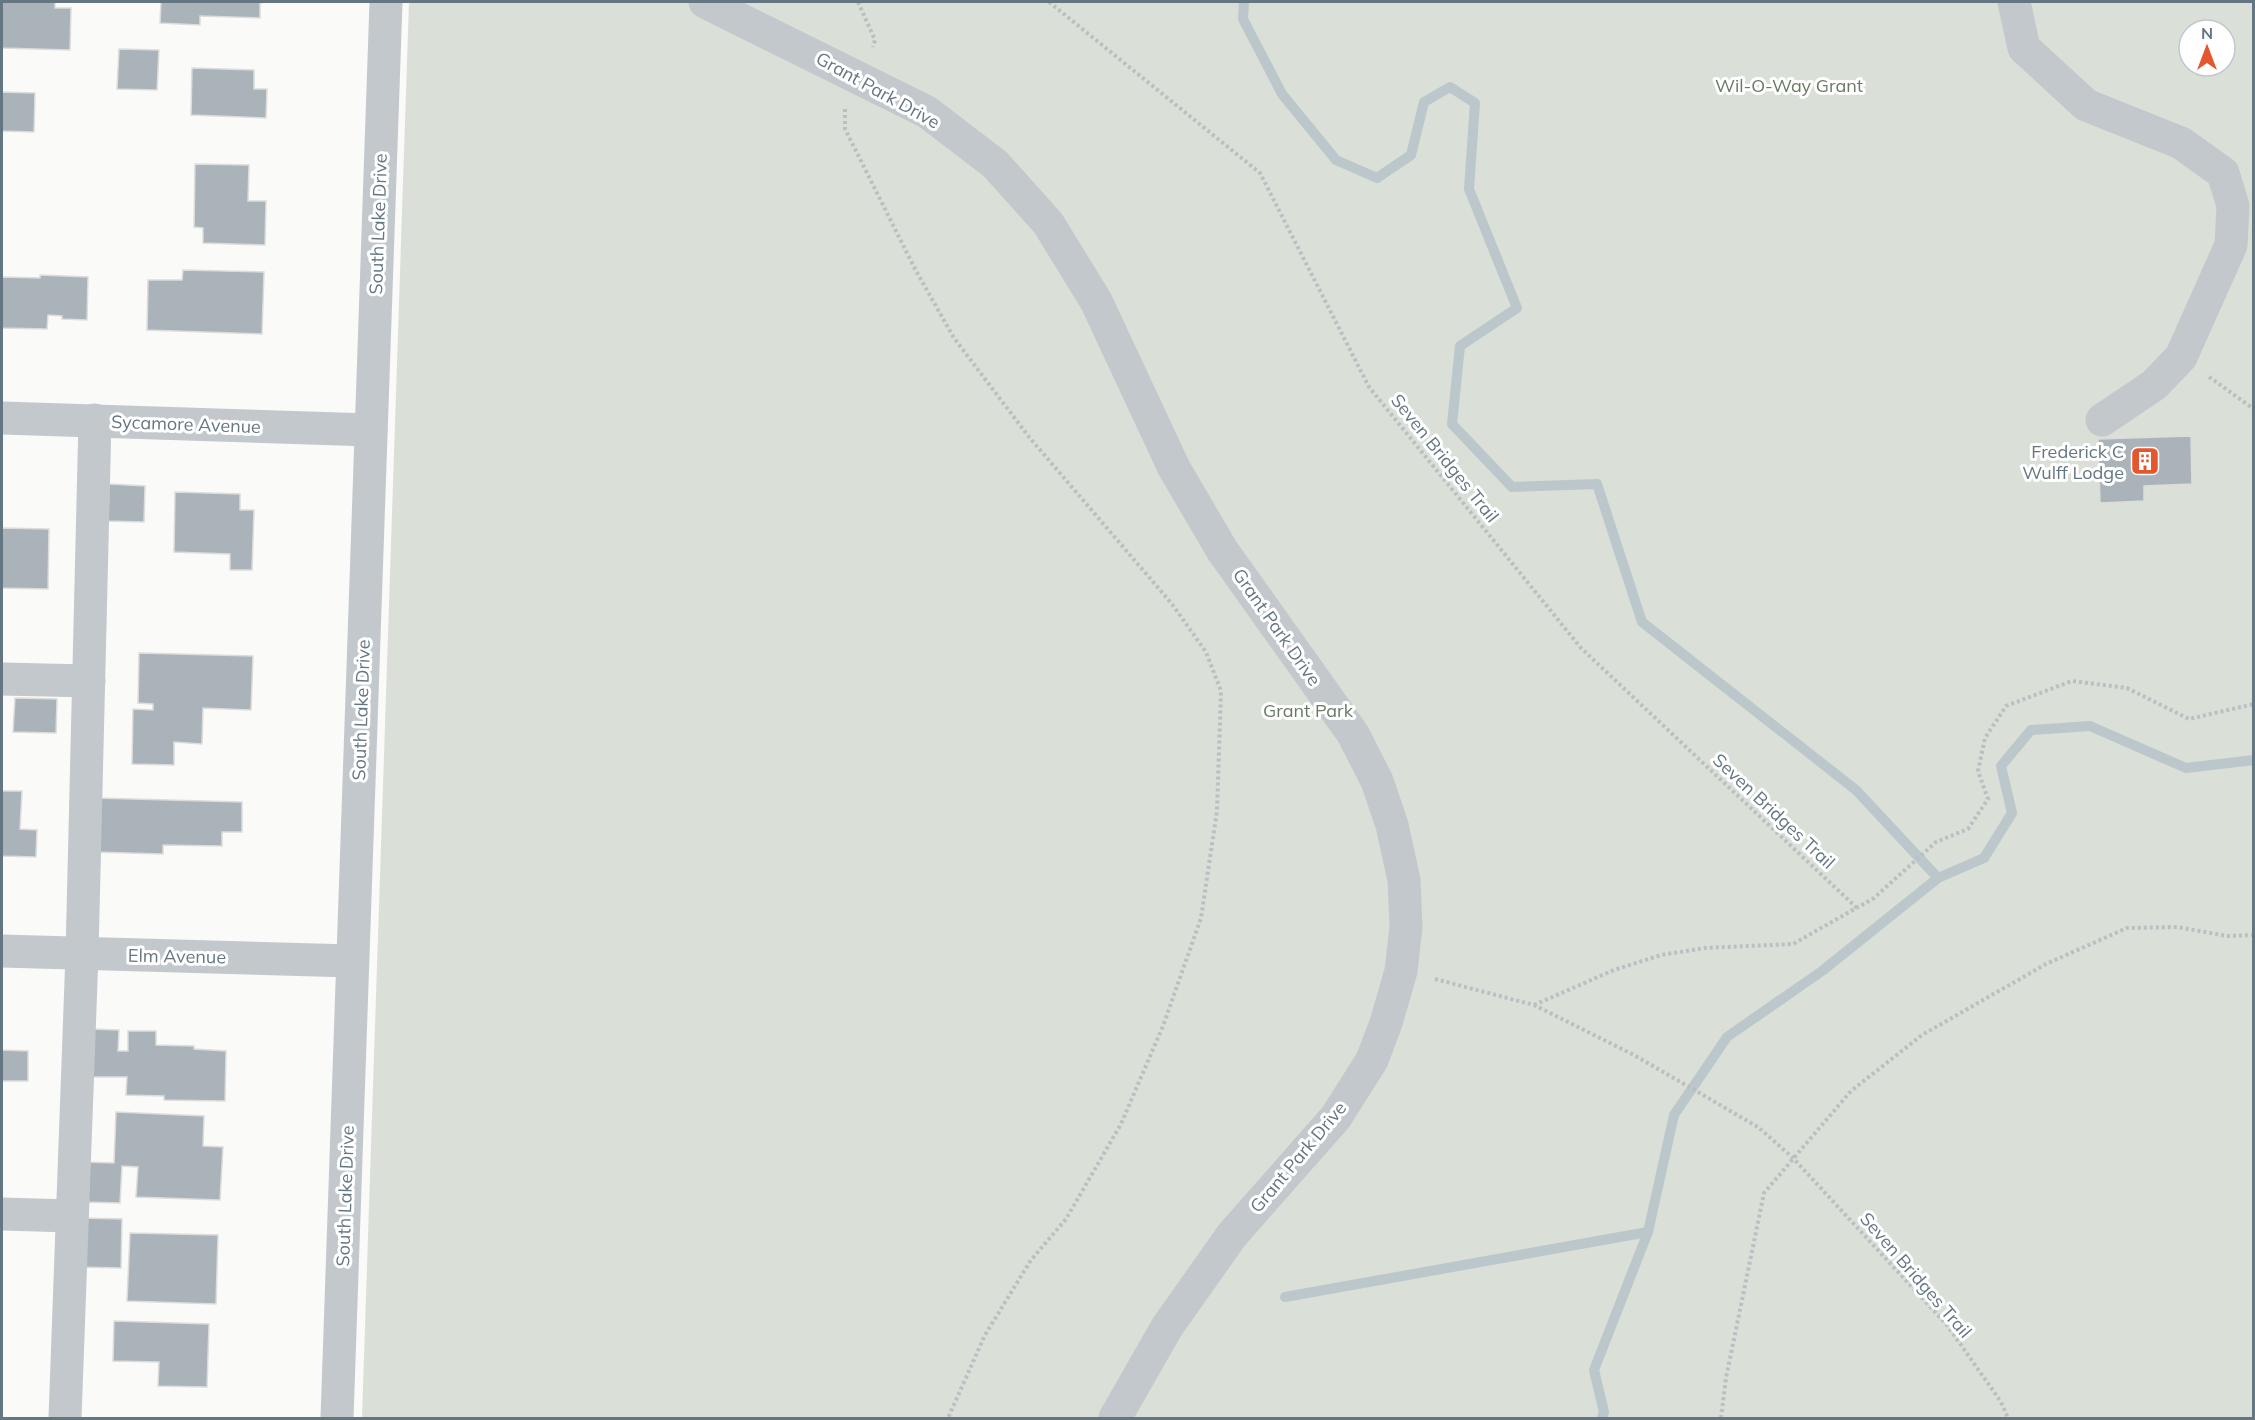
<svg xmlns="http://www.w3.org/2000/svg" width="2255" height="1420" font-family="Mulish,sans-serif">
<rect width="100%" height="100%" fill="#fafaf8"/>
<path fill="#dadfd7" fill-rule="evenodd" d="M409,2h1844v1416h-1891zM2189,30h36v36h-36z"/>
<g fill="none" stroke-linecap="round" stroke-linejoin="round">
<g stroke="#bbc7cb" stroke-width="10">
<polyline points="1244,2 1243,19 1282,94 1336,160 1377,178 1411,155 1424,102 1450,87 1475,103 1469,189 1517,308 1460,346 1452,424 1512,487 1597,484 1642,622 1856,790 1938,878 1984,858 2012,813 2001,766 2031,730 2090,726 2186,768 2254,760"/>
<polyline points="1285,1297 1648,1232"/>
<polyline points="1602,1418 1604,1412 1594,1370 1648,1232 1674,1115 1727,1037 1822,971 1938,878"/>
</g>
</g>
<g fill="#aab3b9" stroke="#dcdcda" stroke-width="1.5">
<polygon points="2,2 55,2 55,8 71,8 70,50 2,48"/>
<polygon points="161,2 263,2 260,4 260,18 200,16 200,25 160,23"/>
<polygon points="119,49 159,50 157,90 117,89"/>
<polygon points="192,68 254,70 254,89 267,89 266,118 191,115"/>
<polygon points="2,92 35,93 34,132 2,131"/>
<polygon points="195,164 249,165 248,201 266,201 265,245 203,243 203,228 194,227"/>
<polygon points="183,270 264,272 262,334 147,330 148,280 182,280"/>
<polygon points="40,275 88,277 87,320 62,319 62,316 48,315 47,329 2,328 2,277 40,278"/>
<polygon points="2191,436 2192,484 2144,486 2144,501 2100,503 2098,439"/>
<polygon points="109,484 145,486 144,522 108,521"/>
<polygon points="175,492 240,494 240,510 254,510 252,570 230,570 230,554 174,552"/>
<polygon points="2,528 49,529 48,589 2,588"/>
<polygon points="139,653 253,656 251,710 203,708 202,744 174,742 174,765 132,764 133,709 153,710 153,704 138,703"/>
<polygon points="15,698 57,699 56,733 13,732"/>
<polygon points="2,791 22,791 20,829 37,830 36,857 2,856"/>
<polygon points="95,798 242,802 242,832 222,832 222,846 163,845 163,854 94,852"/>
<polygon points="89,1029 119,1030 118,1051 128,1051 128,1031 156,1031 156,1045 194,1046 194,1049 226,1051 225,1101 164,1100 164,1096 126,1095 127,1077 88,1077"/>
<polygon points="2,1041 2,1050 28,1051 28,1081 2,1081"/>
<polygon points="116,1112 204,1116 203,1146 223,1147 220,1200 136,1197 138,1167 122,1166 120,1203 84,1202 86,1162 114,1163"/>
<polygon points="80,1218 122,1219 121,1268 79,1267"/>
<polygon points="130,1233 218,1235 216,1304 127,1301"/>
<polygon points="114,1321 209,1324 207,1387 158,1386 159,1362 113,1361"/>
</g>
<g fill="none" stroke-linecap="round" stroke-linejoin="round">
<g stroke="#bbbfc2" stroke-width="4" stroke-dasharray="3 3" stroke-linecap="butt">
<polyline points="858,2 875,40 873,47"/>
<polyline points="1049,2 1260,173 1369,387 1581,648 1858,909"/>
<polyline points="845,109 845,129 915,269 954,338 1029,437 1172,604 1206,652 1221,691 1217,811 1201,918 1163,1026 1121,1124 1066,1219 1031,1260 985,1335 948,1418"/>
<polyline points="2209,377 2254,409"/>
<polyline points="1435,979 1534,1005 1634,1055 1758,1127 1793,1158 1947,1325 2001,1402 2008,1418"/>
<polyline points="1534,1005 1614,970 1661,955 1704,948 1793,944 1874,898 1936,842 1968,829 1988,799 1978,771 1985,738 2006,706 2072,681 2127,688 2189,719 2254,704"/>
<polyline points="1721,1418 1726,1378 1764,1193 1851,1091 1922,1035 2046,964 2127,928 2177,927 2227,936 2254,935"/>
</g>
<g stroke="#c3c8cc" stroke-width="33">
<polyline points="705,2 927,112 995,164 1048,223 1096,301 1174,468 1222,550 1353,734 1377,781 1392,825 1404,880 1406,927 1401,971 1386,1023 1372,1060 1336,1117 1232,1235 1167,1327 1115,1418"/>
<polyline points="2014,2 2024,48 2086,105 2181,143 2223,173 2233,206 2231,245 2181,357 2154,385 2102,420"/>
<polyline points="2,418 371,430"/>
<polyline points="2,679 89,681"/>
<polyline points="2,951 352,961"/>
<polyline points="2,1214 71,1216"/>
<polyline points="65,1418 82,954 95,420"/>
<polyline points="337,1418 386,2"/>
</g>
</g>
<defs>
<g id="building-square" transform="scale(1.5)"><rect x="-9" y="-9" width="18" height="18" rx="4" fill="#e4572e" stroke="#fff"/><path d="M-4-6H4V6H1V3H-1V6H-4ZM-2.5-4.3h1.7v1.8h-1.7ZM.8-4.3h1.7v1.8H.8ZM-2.5-1h1.7V.8h-1.7ZM.8-1h1.7V.8H.8Z" fill="#fff"/></g>
</defs>
<g fill-rule="evenodd">
<use href="#building-square" x="2145" y="461"/>
</g>
<g text-anchor="middle" dominant-baseline="central" stroke-width="6" stroke-linejoin="round" paint-order="stroke">
<g font-size="18" fill="#687a64" stroke="#fff">
<text x="1789" y="85">Wil-O-Way Grant</text>
<text x="1308" y="710">Grant Park</text>
</g>
<g font-size="18" fill="#657683" stroke="#fff">
<text transform="translate(878 90) rotate(29)">Grant Park Drive</text>
<text transform="translate(378 224) rotate(-88)">South Lake Drive</text>
<text transform="translate(186 424) rotate(2)">Sycamore Avenue</text>
<text transform="translate(1445 458) rotate(51)">Seven Bridges Trail</text>
<text transform="translate(1277 627) rotate(55)">Grant Park Drive</text>
<text transform="translate(361 710) rotate(-88)">South Lake Drive</text>
<text transform="translate(1774 811) rotate(43)">Seven Bridges Trail</text>
<text transform="translate(177 956) rotate(1)">Elm Avenue</text>
<text transform="translate(1298 1157) rotate(-50)">Grant Park Drive</text>
<text transform="translate(345 1196) rotate(-88)">South Lake Drive</text>
<text transform="translate(1916 1275) rotate(49)">Seven Bridges Trail</text>
</g>
<g font-size="18" fill="#657683" stroke="#fff" text-anchor="end">
<text x="2124" y="451">Frederick C<tspan x="2124" dy="21">Wulff Lodge</tspan></text>
</g>
</g>
<rect width="2255" height="1420" fill="none" stroke="#657683" stroke-width="6"/>
<g transform="translate(2207 48)"><circle r="28" fill="#ffffff" stroke="#c1c8cd" stroke-width="1.5"/>
<path d="M0-4.5L10 22L0 15L-10 22Z" fill="#e4572e"/>
<text y="-9" font-size="16" font-weight="bold" text-anchor="middle" fill="#657683">N</text>
</g>
</svg>
